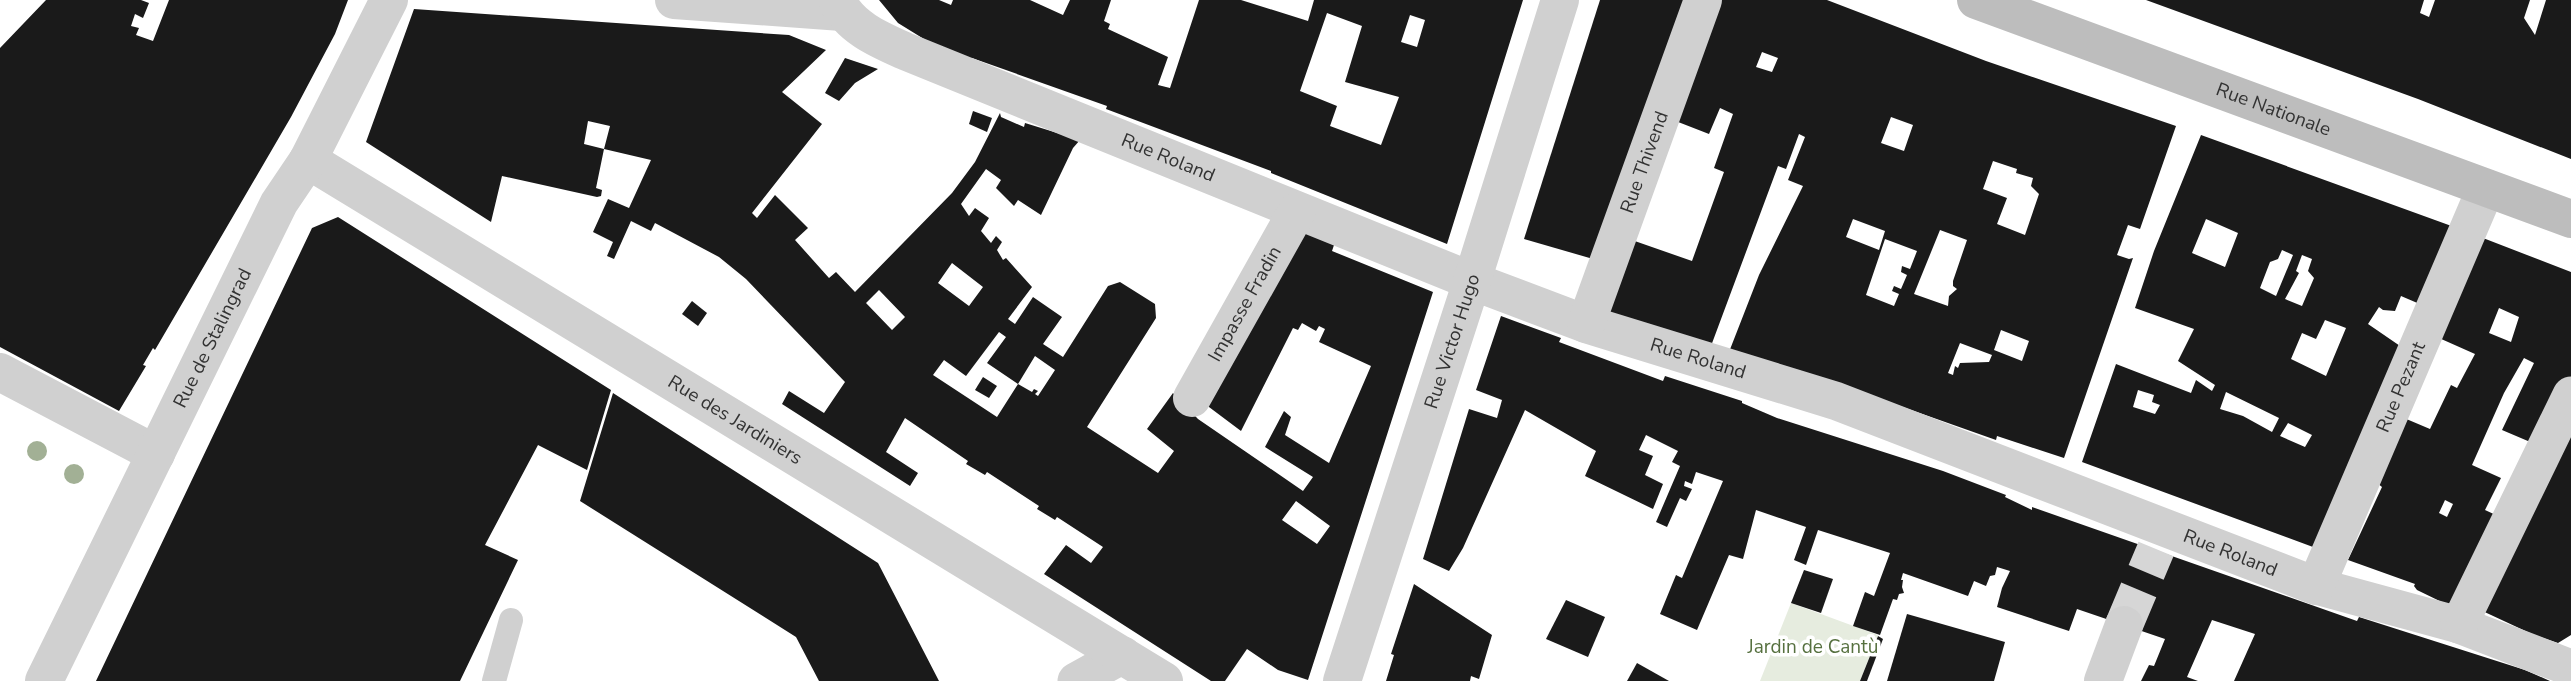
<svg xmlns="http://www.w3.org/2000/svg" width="2571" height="681" font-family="'Nunito Sans',sans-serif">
<rect width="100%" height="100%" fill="#fff"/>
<polygon fill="#e6ecdf" points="1791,603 1878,635 1860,681 1760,681"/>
<g fill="#1a1a1a" fill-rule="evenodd">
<polygon points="46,0 141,0 149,3 143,18 135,14 131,26 139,28 136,35 153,41 169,0 348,0 335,34 291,117 155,350 153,348 143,365 146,366 119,411 0,347 0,48"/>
<path d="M879,0h60l12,5 2,-5h77l33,15 7,-15h41l-7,21 6,3 -2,5 60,28 -10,28 12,3 29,-88h42l67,21 6,-21h209l-76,244 -176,-71v-2l-165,-62 1,-3 -135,-48 -2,4 -38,-18 -34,-21zM1327,13l35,13 -17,56 54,15 -18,48 -51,-19 7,-20 -37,-15zM1410,15l15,5 -8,27 -16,-5z"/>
<polygon points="1600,0 1695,0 1600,261 1524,239"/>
<path d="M1712,0h115l159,61 190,65 -36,103 -12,-4 -11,30 12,4 4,-1 -69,200 -67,-22 -1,4 -195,-69 -72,-19 30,-77 44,-89 -15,-6 17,-43 -6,-3 -13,35 -8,-3 -67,180 -109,-35 27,-72 63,22 32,-89 -10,-4 19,-54 -13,-6 -11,26 -36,-14zM1762,52l16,6 -6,14 -16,-5zM1891,117l22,8 -9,26 -23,-8zM1993,161l24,8 -1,4 17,5 -2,8 8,8 -14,41 -28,-11 10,-26 -24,-9zM1853,219l32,12 -6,19 -33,-13zM1940,230l27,10 -14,41v5l4,3 -8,7 -1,10 -34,-12zM1885,239l32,12 -7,18 -8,-3 -1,6 6,3 -6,14 -7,-3 -2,5 7,3 -5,12 -28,-11zM2001,330l28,11 -7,20 -28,-11zM1960,343l32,12 -3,7 -29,1 -2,5 -3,-2 -2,9 -5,-2z"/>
<polygon points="2146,0 2424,0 2420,13 2429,17 2435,0 2530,0 2524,18 2535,35 2546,0 2571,0 2571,159 2418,99"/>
<path d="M414,9l375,26 37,15 -44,42 40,32 -70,89 5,5 18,-23 33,33 -13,12 34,38 7,-6 19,20 97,-99 23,-31 25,-49 1,4 23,10 1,-4 55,17 -7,8 -32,67 -23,-15 -4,6 -18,-18 5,-8 -15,-11 -25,35 8,12 6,-8 14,10 -8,13 10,12 5,-7 6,6 -5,8 6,10 3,-2 26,29 -24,32 7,5 18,-27 29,20 -19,27 20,13 45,-71 12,-4 35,22 1,14 -69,109 71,46 16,-22 -27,-22 26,-36 25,26 105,72 10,-14 -48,-30 19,-36 7,6 -6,18 44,28 42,-97 -52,-24 6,-13 -6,-3 -3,5 -14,-8 -4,7 -5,-2 -52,103 -36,-27 98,-175 31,16 -2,6 101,41 -125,388 -30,-10 -31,-21 -22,32h-14l-167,-107 22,-29 25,18 12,-16 -46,-30 -2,3 -18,-11 2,-3 -52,-34 -2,3 -19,-11 2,-3 -63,-43 -19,34 32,21 -8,13 -128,-82 7,-13 35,22 21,-31 -99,-103 -27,-22 -64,-34 -4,8 -20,-10 -17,38 -7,-3 6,-14 -20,-10 15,-33 21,9 22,-48 -47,-11 6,-23 -22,-5 -4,23 20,5 -8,39 6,2 -1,6 -4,1 -95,-21 -11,46 -125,-80zM952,263l31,24 -14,19 -31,-23zM879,290l26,27 -13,13 -26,-27zM999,332l7,5 -19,26 31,21 17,-28 20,14 -17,26 -3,-2 3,-3 -4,-2 -2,3 -14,-8 -21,33 -64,-42 11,-15 22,16zM1296,501l34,25 -13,18 -35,-24z"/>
<polygon points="845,58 878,69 855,83 839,101 825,93"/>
<polygon points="973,111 992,118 987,132 969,124"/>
<path d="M2201,135l256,93 -35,77 -21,-9 -6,15 -12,-1 -4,-3 -11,17 35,24 -90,199 -231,-85 34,-98 75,29 5,-13 16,11 3,-6 -37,-24 16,-32 -59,-21 19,-57zM2206,219l32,14 -13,34 -33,-14zM2282,250l11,5 -17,41 -16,-8 10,-26 8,-3zM2302,255l10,4 -4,12 6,7 -12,28 -17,-7 14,-26 -3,-2zM2325,320l21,8 -20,48 -35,-17 11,-26 14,6zM2138,390l16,5 -2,7 8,3 -5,9 -22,-7zM2226,392l53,26 -7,14 -29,-16 -23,-7zM2288,423l24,12 -7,12 -25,-11z"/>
<polygon points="338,217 611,390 587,470 538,445 485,545 518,560 460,681 96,681 312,228"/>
<path d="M2483,238l88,34v108l-29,67 -40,-17 32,-67 -10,-5 -20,35 -32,72 29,13 -16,32 13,6 73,-95v214l-13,8 -24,-8 -58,-27h-22l-37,-18 -3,-4 1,-2 -67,-24 34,-73 -5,-4 27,-65 26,11 21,-44 6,3 18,-34 -36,-16zM2499,308l20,9 -8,25 -22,-9zM2445,500l8,4 -6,13 -8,-4z"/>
<polygon points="692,301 707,313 698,326 682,314"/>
<polygon points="1501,316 1561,338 1559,342 1663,381 1665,376 1742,401 1742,403 1777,418 1943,471 2006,495 2005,497 2032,510 2032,507 2357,621 2359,617 2525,670 2550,681 2234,681 2255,634 2212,620 2187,677 2198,681 2141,681 2149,665 2154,666 2165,639 2077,609 2069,631 1997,607 2002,588 2010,571 1997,567 1995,575 1990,576 1986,586 1974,581 1968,596 1903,573 1901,580 1903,580 1902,587 1904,593 1899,594 1897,600 1893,599 1880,635 1853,626 1865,592 1874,596 1890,553 1818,530 1806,565 1794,560 1806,527 1756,510 1743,559 1729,555 1697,630 1660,614 1676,575 1682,578 1723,481 1696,472 1692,484 1685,481 1684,486 1692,489 1686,501 1680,498 1667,527 1656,522 1680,466 1672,462 1678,451 1646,435 1639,450 1653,456 1645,475 1663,484 1653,509 1585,476 1596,451 1525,410 1463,548 1449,571 1423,559 1469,409 1497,418 1502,400 1476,390"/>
<polygon points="983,377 997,386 989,398 975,390"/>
<polygon points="613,393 878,563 939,681 819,681 796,637 580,501"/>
<polygon points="1804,570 1833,579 1821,613 1791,603"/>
<polygon points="1414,584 1492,635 1479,679 1471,676 1470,681 1386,681 1394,655 1391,654"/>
<polygon points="1566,600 1605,617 1588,657 1546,639"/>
<polygon points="1907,614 2005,642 1994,681 1887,681"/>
<polygon points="1878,636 1883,639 1867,681 1860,681"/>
<polygon points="1637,663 1669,681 1627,681"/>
</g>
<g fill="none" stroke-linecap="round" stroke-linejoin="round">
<polyline stroke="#d6d6d6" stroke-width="38" stroke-dasharray="38 19" stroke-linecap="butt" points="2124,625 2156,549"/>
<polyline stroke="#d0d0d0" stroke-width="24" points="494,681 511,620"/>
<g stroke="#d0d0d0" stroke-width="37">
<polyline points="2316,586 2459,625 2571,668"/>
<polyline points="2459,625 2571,395"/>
<polyline points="1076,681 1123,655"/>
</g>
<g stroke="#d0d0d0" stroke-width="38">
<polyline points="674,0 842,12"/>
<path id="s1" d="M837,0c13,28 43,40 70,52l565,229 114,43 250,77 480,185 170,-398"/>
<path id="s2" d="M308,160l856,521"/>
<path id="s3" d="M1586,324l117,-324"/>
<polyline points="0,372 156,454"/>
<path id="s4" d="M1192,398l105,-187"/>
<path id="s5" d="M44,681l235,-478 29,-43 81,-160"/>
<polyline points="2103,681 2124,625"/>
</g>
<path stroke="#d0d0d0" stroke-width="38" id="s6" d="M1342,681l130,-400 88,-281"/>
<path stroke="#bdbdbd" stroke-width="38" id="s7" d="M1976,0l595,219"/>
</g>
<g fill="#a2b095">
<circle cx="37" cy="451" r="10"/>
<circle cx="74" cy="474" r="10"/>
</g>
<g text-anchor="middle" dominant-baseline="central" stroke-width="7" stroke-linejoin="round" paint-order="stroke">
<g font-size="19" fill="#333" stroke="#fff">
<text stroke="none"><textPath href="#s7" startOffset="317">Rue Nationale</textPath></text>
<text stroke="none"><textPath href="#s1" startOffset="371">Rue Roland</textPath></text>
<text stroke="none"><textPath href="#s3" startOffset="172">Rue Thivend</textPath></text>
<text stroke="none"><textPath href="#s4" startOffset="108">Impasse Fradin</textPath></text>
<text stroke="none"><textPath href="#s5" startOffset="382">Rue de Stalingrad</textPath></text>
<text stroke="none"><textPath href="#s6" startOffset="357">Rue Victor Hugo</textPath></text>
<text stroke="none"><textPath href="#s1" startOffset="938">Rue Roland</textPath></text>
<text stroke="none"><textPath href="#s1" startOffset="1813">Rue Pezant</textPath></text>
<text stroke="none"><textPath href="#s2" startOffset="500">Rue des Jardiniers</textPath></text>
<text stroke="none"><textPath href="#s1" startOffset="1505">Rue Roland</textPath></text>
</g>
<g font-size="19" fill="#56703f" stroke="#fff">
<text x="1813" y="647">Jardin de Cantù</text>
</g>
</g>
</svg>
